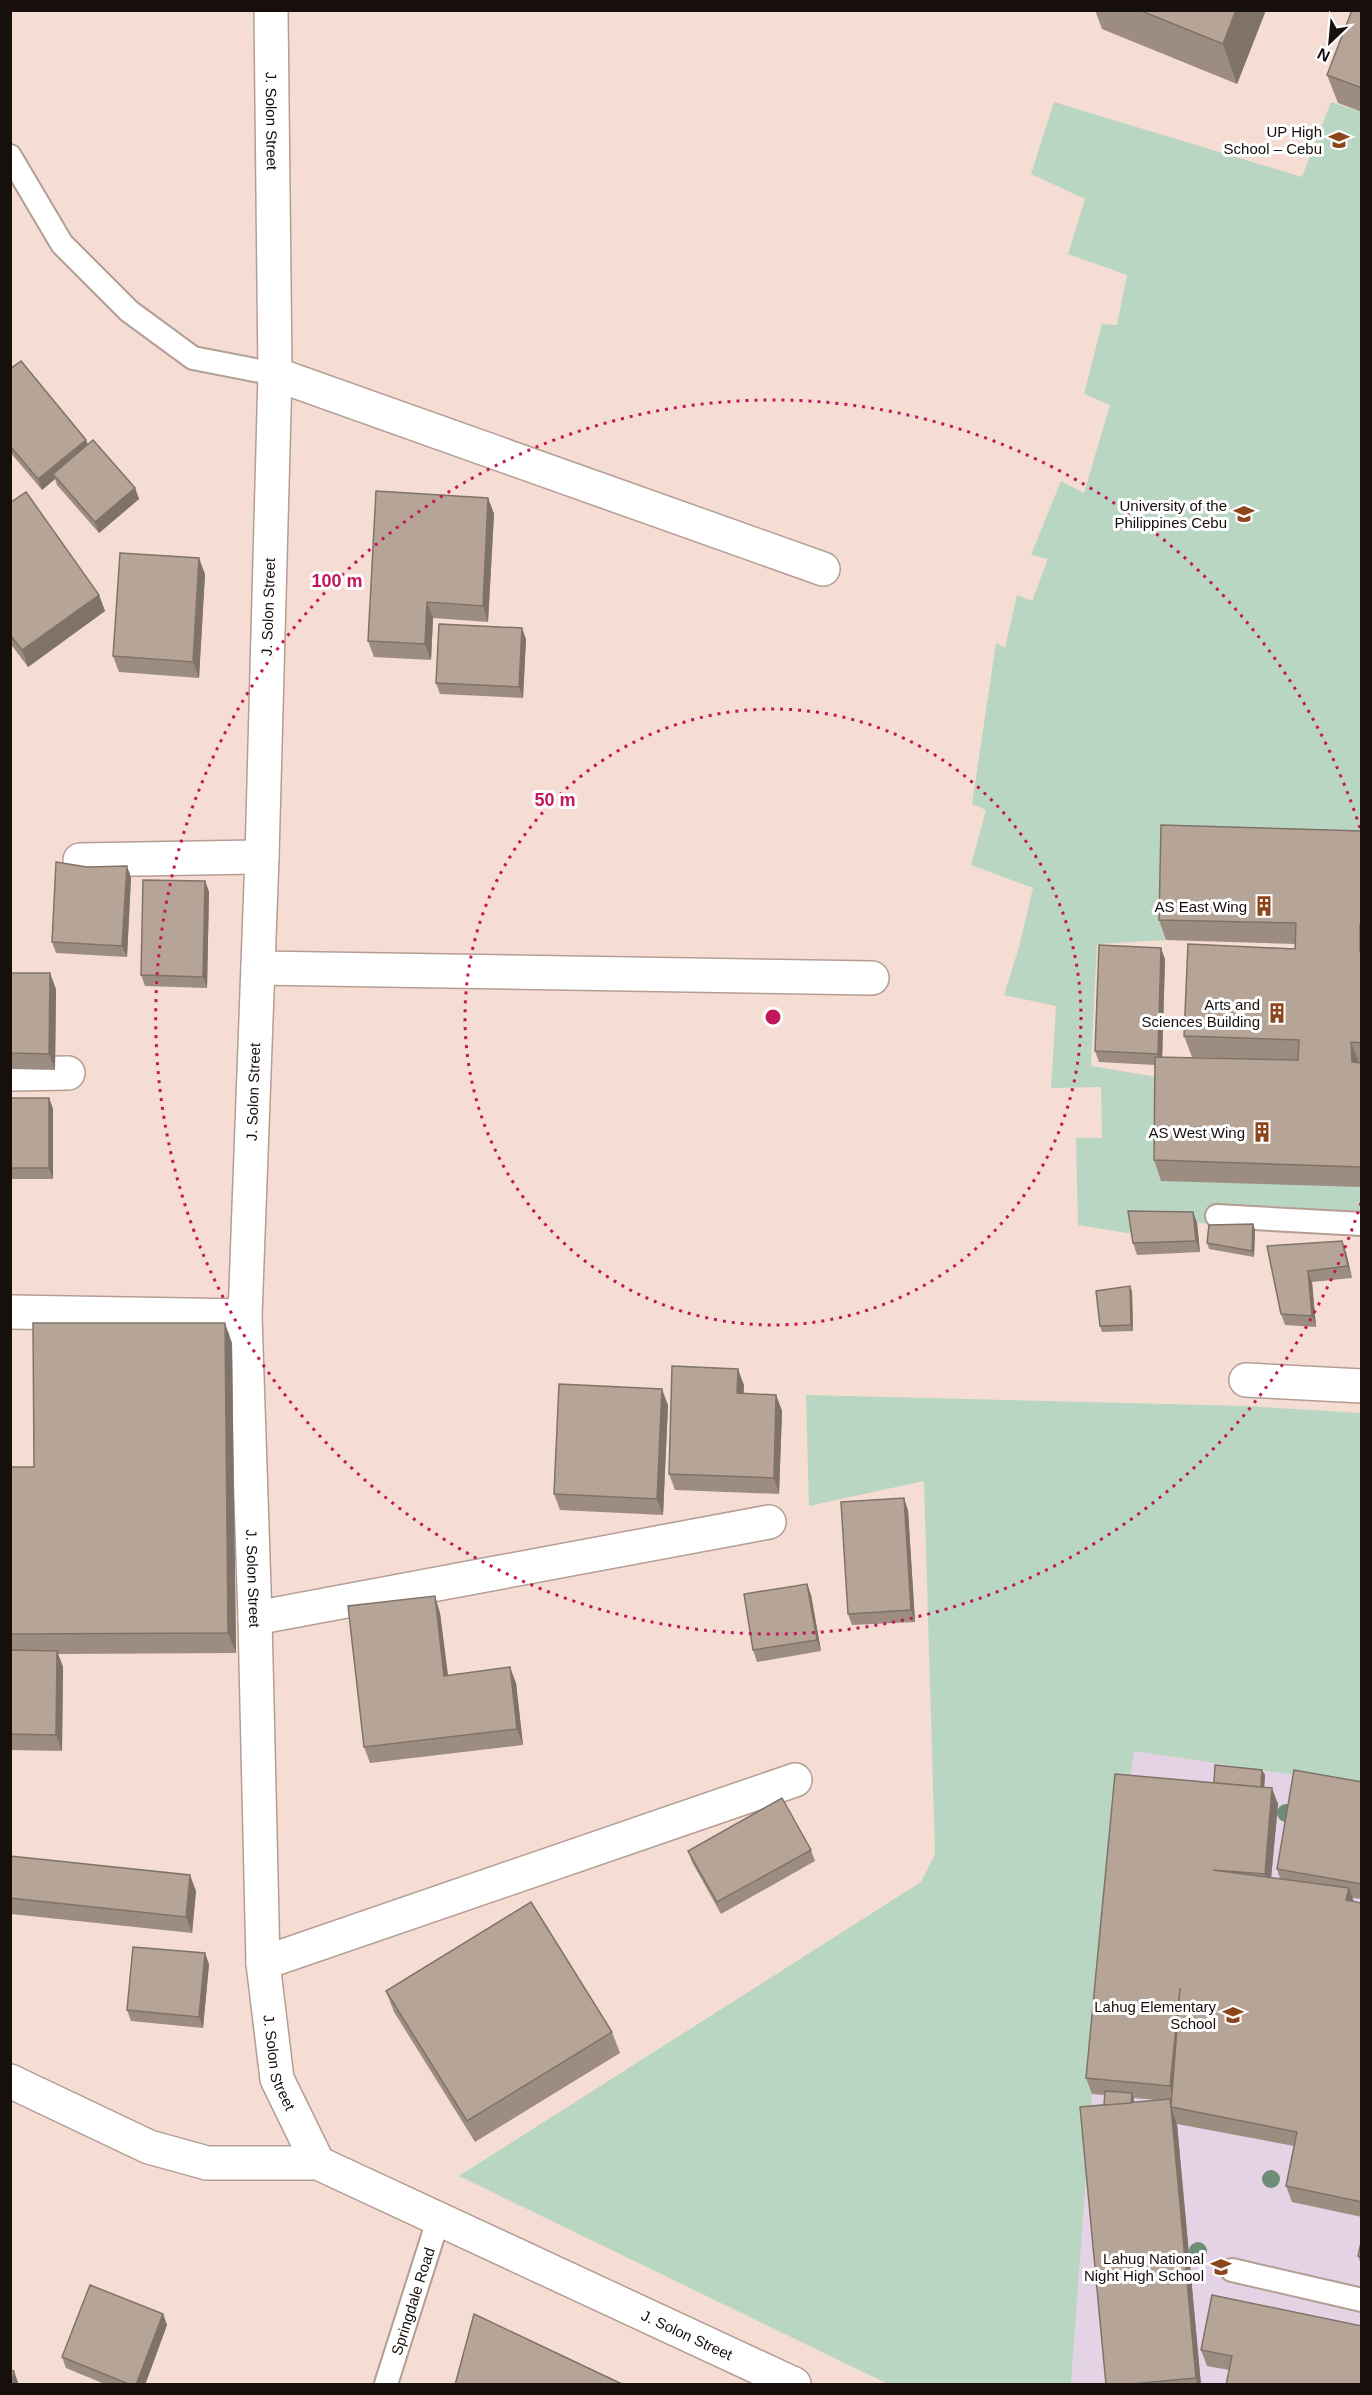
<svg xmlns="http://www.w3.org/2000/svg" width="1372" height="2395" font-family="Helvetica,sans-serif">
<rect width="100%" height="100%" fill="#f5ddd3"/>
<polygon fill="#e4d3e4" points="1134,1751 1361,1785 1361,2384 1071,2384 1092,2094 1115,1937"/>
<g fill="#b9d6c3">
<polygon points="1054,102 1302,177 1331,102 1361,112 1361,851 1167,873 1166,940 1097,944 1091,1066 1163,1078 1361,1187 1361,1231 1197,1223 1127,1233 1078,1225 1076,1138 1102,1138 1101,1087 1051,1088 1056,1006 1004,995 1019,947 1033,888 971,865 986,810 972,804 996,643 1005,648 1017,595 1032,601 1048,559 1031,555 1061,481 1084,493 1110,405 1084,394 1102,324 1117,325 1127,275 1068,254 1085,199 1031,174"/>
<polygon points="806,1395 1246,1406 1361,1413 1361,1785 1134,1751 1092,2094 1071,2384 888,2384 459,2176 921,1882 935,1854 924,1481 809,1506"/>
</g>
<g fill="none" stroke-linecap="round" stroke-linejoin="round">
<g stroke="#b49e94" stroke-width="26">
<g id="service">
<polyline points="10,156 62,244 129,311 193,358 275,374"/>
<polyline points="1217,1216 1362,1224"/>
<polyline points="1232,2270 1362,2300"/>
<path id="s1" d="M386,2384l53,-167"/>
</g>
</g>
<g stroke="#b49e94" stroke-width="36">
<g id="minor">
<path id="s2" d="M271,10l4,364 -13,483 -17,459 10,302 8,345 14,116 41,84"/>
<polyline points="275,374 823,569"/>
<polyline points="80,860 262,857"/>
<polyline points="258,968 872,978"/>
<polyline points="10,1074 68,1073"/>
<polyline points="10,1312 245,1316"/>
<polyline points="1246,1380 1362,1386"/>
<polyline points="255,1618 769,1522"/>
<polyline points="263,1963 795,1780"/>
<path id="s3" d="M10,2081l139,66 58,16h111l476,221"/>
</g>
</g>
<use href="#service" stroke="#fff" stroke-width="22"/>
<use href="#minor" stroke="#fff" stroke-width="33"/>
</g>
<g fill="#6e8c76">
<circle cx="1286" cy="1813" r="9"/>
<circle cx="1271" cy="2179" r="9"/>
<circle cx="1198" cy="2251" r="9"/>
</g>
<g fill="#9d8d81" fill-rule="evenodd">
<polygon points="1095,10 1266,10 1237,84 1102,29"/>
<polygon points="1362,10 1362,112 1338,103 1327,75"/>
<polygon points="10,369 86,440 88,444 135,488 139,499 99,533 57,485 55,479 42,490 10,452"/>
<polygon points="488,498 494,514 488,622 433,618 431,660 374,657 368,641"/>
<polygon points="10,503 99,595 105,611 28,667 10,643"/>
<polygon points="205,574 199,678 119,672 113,656"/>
<polygon points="526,639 523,698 440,694 436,683"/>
<polygon points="1362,831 1362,1187 1161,1181 1154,1160 1155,1065 1099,1062 1095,1051 1165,959 1162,1057 1249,1059 1192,1057 1184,1036 1295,949 1295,944 1166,940 1159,920"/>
<polygon points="131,877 127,957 56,953 52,942"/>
<polygon points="205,881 209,892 207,988 145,986 141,975"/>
<polygon points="10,973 56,989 55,1070 10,1069"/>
<polygon points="10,1098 49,1098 53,1109 53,1179 10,1179"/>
<polygon points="1193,1212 1197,1223 1200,1252 1137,1255 1133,1243"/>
<polygon points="1253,1224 1255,1230 1254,1257 1209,1249 1207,1243"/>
<polygon points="1267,1246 1346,1252 1352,1278 1312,1282 1316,1327 1285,1325 1281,1314"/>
<polygon points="1132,1291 1133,1331 1102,1332 1100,1326"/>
<polygon points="232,1343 236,1653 58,1654 63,1667 62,1751 10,1750 10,1467 34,1467"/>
<polygon points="744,1385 743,1393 776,1395 782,1411 779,1494 675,1490 669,1474"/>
<polygon points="668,1405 663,1515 560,1510 554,1494"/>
<polygon points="908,1510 915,1622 852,1625 848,1614"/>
<polygon points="807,1584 811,1595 821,1651 757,1662 753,1650"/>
<polygon points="440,1613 448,1675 516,1683 523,1745 370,1763 364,1747"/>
<path d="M1262,1770l3,5 -1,12 14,17 -7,74 9,1 -3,-10 85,-87v117l-10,-1 2,4 8,1v314l-70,-15 -6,-16 8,-40 -117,-22 24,261h-95l-2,-280 1,-10 -13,-1 -6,-16 128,-295zM1134,2098l22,2 -22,2z"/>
<polygon points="811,1850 815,1861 721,1914 692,1862 688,1851"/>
<polygon points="10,1856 196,1891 192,1933 11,1914"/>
<polygon points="209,1964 203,2028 131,2021 127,2010"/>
<polygon points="386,1991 612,2032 620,2053 475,2142 394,2012"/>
<polygon points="1362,2238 1362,2267 1358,2256"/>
<polygon points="163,2314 167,2325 145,2385 107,2385 66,2368 62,2357"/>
<polygon points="1362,2326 1229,2370 1207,2366 1201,2350"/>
</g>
<g fill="#7f7369">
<polygon points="1236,10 1266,10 1237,84 1223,44"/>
<polygon points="86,440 90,451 53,474 55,479 42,490 38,479"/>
<polygon points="135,488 139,499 99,533 95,522"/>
<polygon points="488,498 494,514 488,622 483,606"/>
<polygon points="199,558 205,574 199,678 193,662"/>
<polygon points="99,595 105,611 28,667 22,650"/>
<polygon points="427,602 433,618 431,660 425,644"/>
<polygon points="522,628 526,639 523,698 519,687"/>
<polygon points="127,866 131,877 127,957 122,946"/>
<polygon points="205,881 209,892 207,988 203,977"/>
<polygon points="1360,925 1362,930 1362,956 1360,951"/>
<polygon points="1161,948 1165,959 1162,1065 1158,1054"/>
<polygon points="50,973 56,989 55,1070 49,1054"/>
<polygon points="1351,1042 1359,1063 1352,1062"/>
<polygon points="49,1098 53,1109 53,1179 49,1168"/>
<polygon points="1193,1212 1197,1223 1200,1252 1196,1241"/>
<polygon points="1253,1224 1255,1230 1254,1257 1252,1251"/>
<polygon points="1342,1241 1346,1252 1352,1278 1348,1266"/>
<polygon points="1308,1271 1312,1282 1316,1327 1312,1316"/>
<polygon points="1130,1286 1132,1291 1133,1331 1131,1325"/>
<polygon points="225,1323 232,1343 236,1653 228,1633"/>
<polygon points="738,1369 744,1385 743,1409 737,1393"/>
<polygon points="662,1389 668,1405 663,1515 657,1499"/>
<polygon points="776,1395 782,1411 779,1494 774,1478"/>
<polygon points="904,1498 908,1510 915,1622 911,1610"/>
<polygon points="807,1584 811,1595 821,1651 817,1640"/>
<polygon points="435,1596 440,1613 450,1692 444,1676"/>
<polygon points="57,1651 63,1667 62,1751 56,1735"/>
<polygon points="510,1667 516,1683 523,1745 517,1729"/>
<polygon points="1262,1770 1265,1775 1263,1803 1261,1797"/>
<polygon points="1272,1788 1278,1804 1270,1890 1265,1874"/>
<polygon points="190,1875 196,1891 192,1933 186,1917"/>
<polygon points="1349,1888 1355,1905 1346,1900"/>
<polygon points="205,1953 209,1964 203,2028 199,2017"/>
<polygon points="1180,1988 1176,2103 1170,2086"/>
<polygon points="1132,2093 1134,2098 1132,2119 1130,2113"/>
<polygon points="1171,2107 1177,2124 1201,2385 1198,2385 1196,2378"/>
<polygon points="163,2314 167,2325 145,2385 136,2385"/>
<polygon points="14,2371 19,2385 12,2385"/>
</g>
<g fill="#b6a496" stroke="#7f7369" stroke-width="1.5">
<polygon points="1139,10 1236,10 1223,44"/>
<polygon points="1352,10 1362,10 1362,88 1327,75"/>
<polygon points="21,361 86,440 38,479 10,446 10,369"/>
<polygon points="93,440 135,488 95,522 53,474"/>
<polygon points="376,491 488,498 483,606 427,602 425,644 368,641"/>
<polygon points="26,492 99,595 22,650 10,635 10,503"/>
<polygon points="120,553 199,558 193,662 113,656"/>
<polygon points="439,624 522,628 519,687 436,683"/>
<polygon points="1161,825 1362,831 1362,925 1360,925 1360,951 1362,951 1362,1043 1351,1042 1352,1062 1362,1063 1362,1167 1154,1160 1155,1057 1298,1060 1299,1040 1184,1036 1188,944 1295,949 1296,923 1159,920"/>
<polygon points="56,862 87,867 127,866 122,946 52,942"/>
<polygon points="143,880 205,881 203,977 141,975"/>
<polygon points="1099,945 1161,948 1158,1054 1095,1051"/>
<polygon points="10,973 50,973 49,1054 10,1053"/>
<rect x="10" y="1098" width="39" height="70"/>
<polygon points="1128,1211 1193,1212 1196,1241 1133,1243"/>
<polygon points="1253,1224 1252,1251 1207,1243 1209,1225"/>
<polygon points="1342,1241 1348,1266 1308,1271 1312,1316 1281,1314 1267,1246"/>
<polygon points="1130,1286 1131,1325 1100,1326 1096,1291"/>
<polygon points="33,1323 225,1323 228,1633 10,1634 10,1467 34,1467"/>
<polygon points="672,1366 738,1369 737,1393 776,1395 774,1478 669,1474"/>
<polygon points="559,1384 662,1389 657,1499 554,1494"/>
<polygon points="904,1498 911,1610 848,1614 841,1502"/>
<polygon points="807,1584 817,1640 753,1650 744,1594"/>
<polygon points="435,1596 444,1676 510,1667 517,1729 364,1747 348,1606"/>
<polygon points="10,1650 57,1651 56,1735 10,1734"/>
<polygon points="1215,1765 1262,1770 1261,1787 1214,1783"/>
<polygon points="1294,1770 1362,1782 1362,1884 1277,1869"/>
<polygon points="1115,1774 1272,1788 1265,1874 1213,1870 1349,1888 1346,1900 1362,1903 1362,2202 1286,2186 1297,2132 1171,2107 1196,2378 1120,2385 1106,2385 1080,2107 1170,2099 1171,2107 1180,1988 1170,2086 1086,2078"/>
<polygon points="782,1798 811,1850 717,1902 688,1851"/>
<polygon points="10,1856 190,1875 186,1917 10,1898"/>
<polygon points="531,1902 612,2032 467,2121 386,1991"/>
<polygon points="133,1947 205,1953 199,2017 127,2010"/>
<polygon points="1105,2091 1132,2093 1131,2103 1104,2105"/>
<polygon points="1362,2238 1362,2257 1358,2256"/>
<polygon points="90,2285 163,2314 136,2385 131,2385 62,2357"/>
<polygon points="1212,2295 1362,2326 1362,2385 1226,2385 1232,2356 1201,2350"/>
<polygon points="474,2314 624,2385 455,2385"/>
<polygon points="10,2370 14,2371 12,2385 10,2385"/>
</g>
<g fill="none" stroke="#c2185b" stroke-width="3" stroke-dasharray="3 6">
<circle cx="773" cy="1017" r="308"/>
<path d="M1361 1203A617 617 0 1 1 1361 831"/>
</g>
<defs>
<g id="school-bare" transform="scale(1.62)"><path d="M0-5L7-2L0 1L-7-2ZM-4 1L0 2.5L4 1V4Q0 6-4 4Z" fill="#8b461c" stroke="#fff" stroke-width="2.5" paint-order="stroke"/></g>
<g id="university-bare" transform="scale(1.62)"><path d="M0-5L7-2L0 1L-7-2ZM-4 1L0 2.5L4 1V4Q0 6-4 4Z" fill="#8b461c" stroke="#fff" stroke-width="2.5" paint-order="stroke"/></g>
<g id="building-bare" transform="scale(1.62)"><path d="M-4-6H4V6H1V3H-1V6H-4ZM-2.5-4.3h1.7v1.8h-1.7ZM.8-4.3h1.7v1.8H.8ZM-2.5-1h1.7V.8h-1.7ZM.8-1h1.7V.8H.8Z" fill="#8b461c" stroke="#fff" stroke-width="2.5" paint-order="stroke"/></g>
</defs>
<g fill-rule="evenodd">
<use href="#school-bare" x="1339" y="140"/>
<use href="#university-bare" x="1244" y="514"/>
<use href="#building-bare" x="1264" y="906"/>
<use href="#building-bare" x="1277" y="1013"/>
<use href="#building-bare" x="1262" y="1132"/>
<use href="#school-bare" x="1233" y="2015"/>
<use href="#school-bare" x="1221" y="2267"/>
</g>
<g text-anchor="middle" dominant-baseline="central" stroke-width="6" stroke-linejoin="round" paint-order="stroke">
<g font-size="15" fill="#170f0c" stroke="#fff">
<text stroke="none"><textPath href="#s2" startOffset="111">J. Solon Street</textPath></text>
<text transform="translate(268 607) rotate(-88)">J. Solon Street</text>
<text transform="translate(253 1092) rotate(-88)">J. Solon Street</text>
<text stroke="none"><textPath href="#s2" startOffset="1569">J. Solon Street</textPath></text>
<text stroke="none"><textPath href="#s2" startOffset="2055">J. Solon Street</textPath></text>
<text stroke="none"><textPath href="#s1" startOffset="87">Springdale Road</textPath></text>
<text stroke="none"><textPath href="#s3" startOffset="732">J. Solon Street</textPath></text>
</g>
<g font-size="15" fill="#170f0c" stroke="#fff" text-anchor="end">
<text x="1322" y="131">UP High<tspan x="1322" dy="17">School – Cebu</tspan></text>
<text x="1227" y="505">University of the<tspan x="1227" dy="17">Philippines Cebu</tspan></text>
<text x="1247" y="906">AS East Wing</text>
<text x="1260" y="1004">Arts and<tspan x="1260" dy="17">Sciences Building</tspan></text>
<text x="1245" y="1132">AS West Wing</text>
<text x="1216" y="2006">Lahug Elementary<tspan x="1216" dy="17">School</tspan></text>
<text x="1204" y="2258">Lahug National<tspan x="1204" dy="17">Night High School</tspan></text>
</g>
</g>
<circle cx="773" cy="1017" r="9" fill="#c2185b" stroke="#fff" stroke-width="3"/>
<g font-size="18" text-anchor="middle" font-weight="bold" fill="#c2185b" stroke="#fff" stroke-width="6" stroke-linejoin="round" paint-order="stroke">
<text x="337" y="587">100 m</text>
<text x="555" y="806">50 m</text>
</g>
<rect width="1372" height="2395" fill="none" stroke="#170f0c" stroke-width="24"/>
<g transform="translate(1330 42) rotate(206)" stroke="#ffffff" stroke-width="4.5" paint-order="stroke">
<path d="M0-4.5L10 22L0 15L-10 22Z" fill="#170f0c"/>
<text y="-9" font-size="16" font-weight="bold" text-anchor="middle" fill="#170f0c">N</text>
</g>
</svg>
